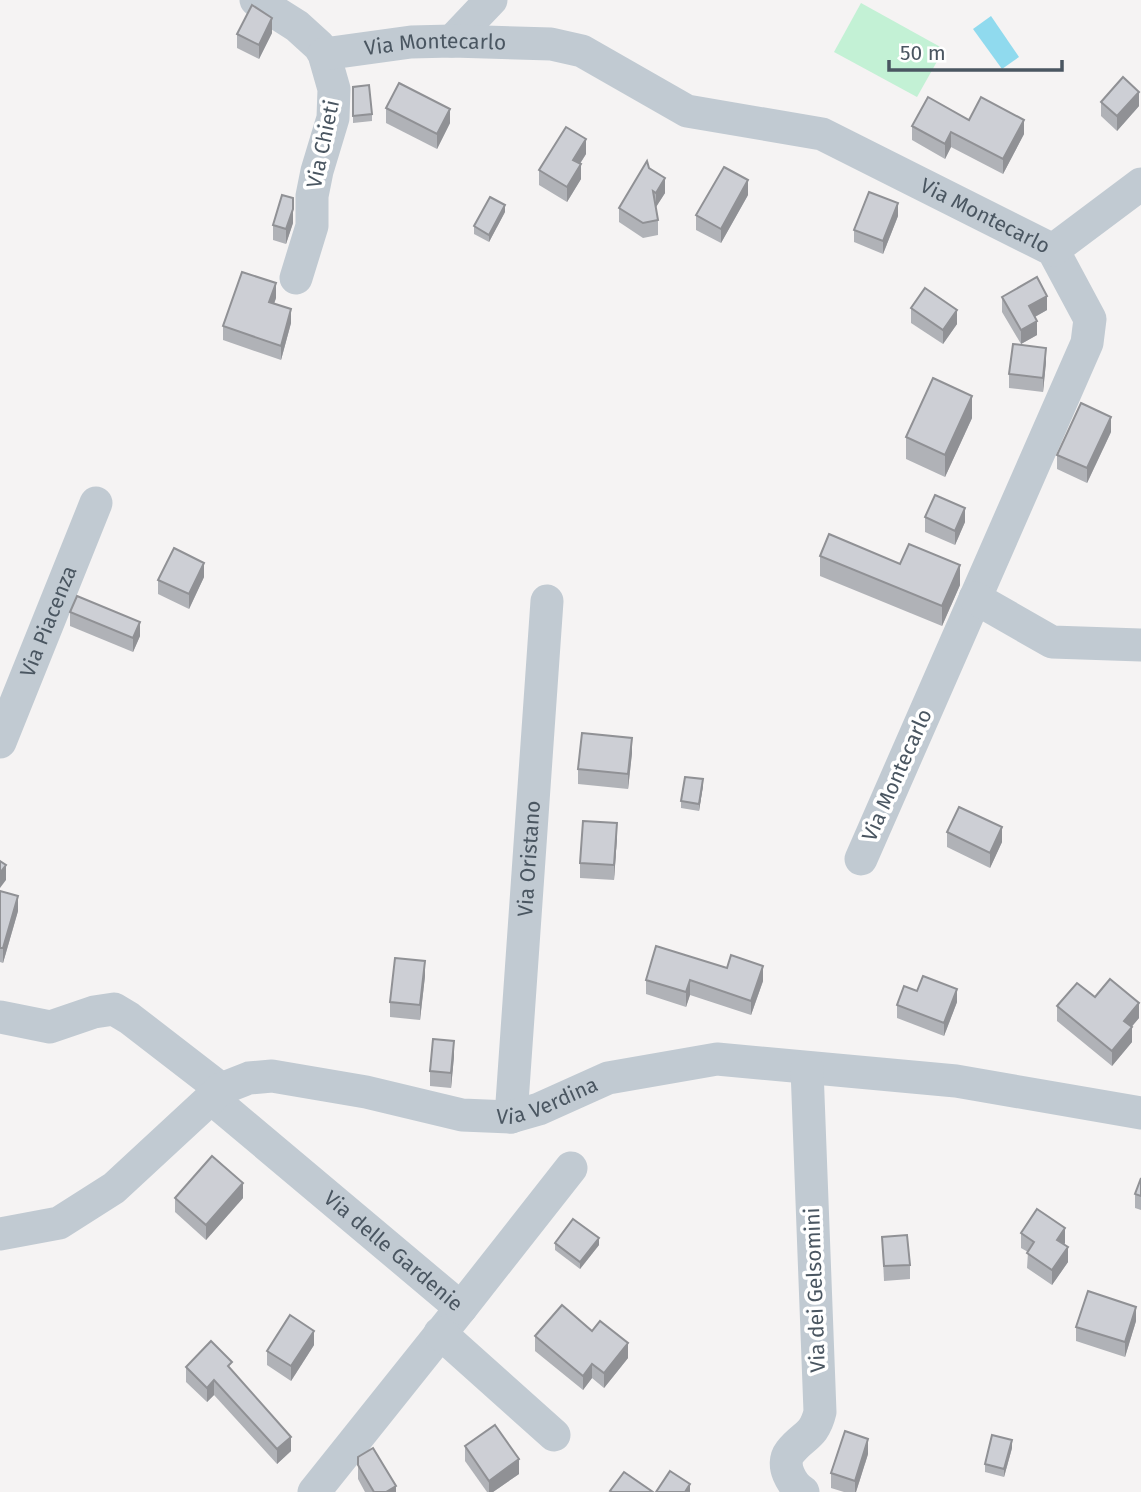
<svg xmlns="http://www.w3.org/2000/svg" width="1141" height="1492" font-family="'Fira Sans',sans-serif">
<rect width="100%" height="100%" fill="#f5f3f3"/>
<polygon fill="#c3f1d5" points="861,3 944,49 917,97 834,52"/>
<polygon fill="#90daee" points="991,16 1019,57 1002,69 973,29"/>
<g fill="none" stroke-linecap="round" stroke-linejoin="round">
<g stroke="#c1cad2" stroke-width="33">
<polyline points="256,0 297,26 319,46 324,54 334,89 333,118 317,171 312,196 312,226 296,278"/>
<polyline points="452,41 491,0"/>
<path id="s1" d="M324,54l87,-12 41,-1 99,3 31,7 105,60 135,23 231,116 37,69 -3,24 -226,516"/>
<polyline points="1053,250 1141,184"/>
<polyline points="975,598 1052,642 1141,645"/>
<path id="s2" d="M0,742l96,-239"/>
<polyline points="0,1017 50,1027 94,1012 114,1009 129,1018 221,1089"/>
<path id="s3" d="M211,1098l250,210 -147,184"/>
<path id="s4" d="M511,1117l36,-516"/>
<path id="s5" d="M0,1234l59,-11 55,-35 107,-99 28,-11 23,-2 94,16 96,23 49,2 28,-8 69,-31 109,-19 239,22 185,32"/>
<polyline points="461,1308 571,1168"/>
<polyline points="440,1333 554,1435"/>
<path d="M803,1492c-11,-7 -23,-27 -13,-40 13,-17 24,-15 30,-40l-13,-343"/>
</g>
</g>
<g fill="#b0b2b7">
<polygon points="272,33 259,59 237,48 237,34"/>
<polygon points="353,87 372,114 372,121 353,123"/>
<polygon points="1101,102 1139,106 1117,131 1101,116"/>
<polygon points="386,108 450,123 437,149 386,123"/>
<polygon points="969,120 1024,134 1003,174 951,147 945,159 912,140 912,126"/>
<polygon points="586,154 580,164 581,179 567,202 539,185 539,170"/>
<polygon points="649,168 665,193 656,207 658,220 658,235 643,238 619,222 619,208"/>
<polygon points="748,195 721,243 696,230 696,215"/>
<polygon points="505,212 489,242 474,234 474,226"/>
<polygon points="898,216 883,254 854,242 854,230"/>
<polygon points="293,223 286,244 273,240 273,225"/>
<polygon points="1002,297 1047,310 1035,317 1037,335 1021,344 1002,312"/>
<polygon points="276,298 274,304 291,323 281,360 223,340 223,326"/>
<polygon points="911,308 957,324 943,344 911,323"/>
<polygon points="1046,362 1043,392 1009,388 1009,374"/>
<polygon points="972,418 945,477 906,459 906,437"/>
<polygon points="1111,432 1087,483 1057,469 1057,455"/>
<polygon points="925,517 965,522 955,545 925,532"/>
<polygon points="820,556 900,564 960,585 942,626 820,576"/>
<polygon points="204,577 189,609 158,594 158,580"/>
<polygon points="70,612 140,636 133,652 70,626"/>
<polygon points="632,753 628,789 578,784 578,769"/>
<polygon points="703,786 699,811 681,808 681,801"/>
<polygon points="947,832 1002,842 990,868 947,847"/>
<polygon points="617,837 614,880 580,878 580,863"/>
<polygon points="0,891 18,911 3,963 0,962"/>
<polygon points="727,968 763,981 751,1015 690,995 686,1007 646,994 646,980"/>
<polygon points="425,976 420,1020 390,1017 390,1002"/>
<polygon points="917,991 957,1002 944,1036 897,1018 897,1005"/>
<polygon points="1095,997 1139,1018 1131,1027 1132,1042 1112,1066 1057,1021 1057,1006"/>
<polygon points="454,1056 451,1088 430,1086 430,1071"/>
<polygon points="1141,1178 1141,1210 1135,1208 1135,1194"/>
<polygon points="175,1198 243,1198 206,1240 175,1212"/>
<polygon points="1021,1233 1065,1243 1064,1244 1068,1262 1052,1285 1027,1268 1028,1252 1021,1248"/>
<polygon points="882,1237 910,1265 910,1279 884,1281"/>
<polygon points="555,1243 599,1245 580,1269 555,1250"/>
<polygon points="1136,1321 1125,1357 1076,1341 1076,1327"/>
<polygon points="592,1331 628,1358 604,1388 592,1378 583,1390 535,1351 535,1336"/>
<polygon points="314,1345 291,1381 267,1365 267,1351"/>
<polygon points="186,1367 232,1371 291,1451 277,1464 214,1395 207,1402 186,1382"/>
<polygon points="465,1446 519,1474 493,1492 487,1492 465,1461"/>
<polygon points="1012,1448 1004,1477 985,1472 985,1464"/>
<polygon points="868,1454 856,1492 844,1492 831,1488 831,1473"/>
<polygon points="358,1457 396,1492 365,1492 358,1479"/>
</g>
<g fill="#909195">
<polygon points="272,18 272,33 259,59 259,45"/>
<polygon points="1139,92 1139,106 1117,131 1117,116"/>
<polygon points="450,109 450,123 437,149 437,134"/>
<polygon points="1024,120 1024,134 1003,174 1003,159"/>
<polygon points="951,132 951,147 945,159 945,144"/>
<polygon points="586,139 586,154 573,174 573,160"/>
<polygon points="581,164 581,179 567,202 567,187"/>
<polygon points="665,178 665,193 656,207 656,193"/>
<polygon points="748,180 748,195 721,243 721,229"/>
<polygon points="898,203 898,216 883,254 883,241"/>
<polygon points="505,205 505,212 489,242 489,235"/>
<polygon points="293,209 293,223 286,244 286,229"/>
<polygon points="276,283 276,298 269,317 269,302"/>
<polygon points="1047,296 1047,310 1029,320 1029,306"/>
<polygon points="291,309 291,323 281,360 281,346"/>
<polygon points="957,310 957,324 943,344 943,330"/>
<polygon points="1037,321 1037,335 1021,344 1021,330"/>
<polygon points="1046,348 1046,362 1043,392 1043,378"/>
<polygon points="972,396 972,418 945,477 945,455"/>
<polygon points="1111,417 1111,432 1087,483 1087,468"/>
<polygon points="965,508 965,522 955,545 955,531"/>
<polygon points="204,563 204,577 189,609 189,594"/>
<polygon points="960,565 960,585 942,626 942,606"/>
<polygon points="140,622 140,636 133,652 133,638"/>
<polygon points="632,738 632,753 628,789 628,774"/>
<polygon points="703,779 703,786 699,811 699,804"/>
<polygon points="617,823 617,837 614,880 614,865"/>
<polygon points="1002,827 1002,842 990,868 990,853"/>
<polygon points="6,865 6,880 0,888 0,873"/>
<polygon points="18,896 18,911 3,963 3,948"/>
<polygon points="425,961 425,976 420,1020 420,1005"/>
<polygon points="763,966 763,981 751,1015 751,1001"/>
<polygon points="690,980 690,995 686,1007 686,992"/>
<polygon points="957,989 957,1002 944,1036 944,1023"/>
<polygon points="1139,1003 1139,1018 1124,1036 1124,1021"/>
<polygon points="1132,1027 1132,1042 1112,1066 1112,1051"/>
<polygon points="454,1041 454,1056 451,1088 451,1073"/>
<polygon points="243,1183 243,1198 206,1240 206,1225"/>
<polygon points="1065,1228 1065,1243 1057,1255 1057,1240"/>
<polygon points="599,1238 599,1245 580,1269 580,1262"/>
<polygon points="1068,1247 1068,1262 1052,1285 1052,1270"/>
<polygon points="1136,1307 1136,1321 1125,1357 1125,1342"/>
<polygon points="314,1331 314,1345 291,1381 291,1366"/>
<polygon points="628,1343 628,1358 604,1388 604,1373"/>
<polygon points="592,1364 592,1378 583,1390 583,1376"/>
<polygon points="214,1380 214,1395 207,1402 207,1388"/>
<polygon points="291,1437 291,1451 277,1464 277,1449"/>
<polygon points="868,1439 868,1454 856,1492 855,1492 855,1481"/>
<polygon points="1012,1440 1012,1448 1004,1477 1004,1469"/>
<polygon points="519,1459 519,1474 493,1492 489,1492 489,1481"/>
<polygon points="690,1484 690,1492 685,1492"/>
<polygon points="396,1486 396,1492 386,1492"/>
</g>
<g fill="#cdcfd5" stroke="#909195" stroke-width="2">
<polygon points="252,5 272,18 259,45 237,34"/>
<polygon points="1123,77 1139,92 1117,116 1101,102"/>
<polygon points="399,83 450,109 437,134 386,108"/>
<polygon points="369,85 372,114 353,116 353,87"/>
<polygon points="928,97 969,120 981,97 1024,120 1003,159 951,132 945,144 912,126"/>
<polygon points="566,127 586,139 573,160 581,164 567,187 539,170"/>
<polygon points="647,161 649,168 665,178 656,193 653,191 658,220 643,223 619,208"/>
<polygon points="724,167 748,180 721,229 696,215"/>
<polygon points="869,192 898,203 883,241 854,230"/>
<polygon points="282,195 293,198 293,209 286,229 273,225"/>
<polygon points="490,197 505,205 489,235 474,226"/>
<polygon points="242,272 276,283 269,302 291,309 281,346 223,326"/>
<polygon points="1037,277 1047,296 1029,306 1037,321 1021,330 1002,297"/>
<polygon points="925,288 957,310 943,330 911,308"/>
<polygon points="1013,344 1046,348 1043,378 1009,374"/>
<polygon points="933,378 972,396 945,455 906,437"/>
<polygon points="1081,403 1111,417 1087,468 1057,455"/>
<polygon points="935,495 965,508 955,531 925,517"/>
<polygon points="829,534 900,564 909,544 960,565 942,606 820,556"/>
<polygon points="174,548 204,563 189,594 158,580"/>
<polygon points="77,596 140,622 133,638 70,612"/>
<polygon points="582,733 632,738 628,774 578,769"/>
<polygon points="685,777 703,779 699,804 681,801"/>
<polygon points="959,807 1002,827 990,853 947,832"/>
<polygon points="583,821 617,823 614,865 580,863"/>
<polygon points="0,861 6,865 0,873"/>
<polygon points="0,891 18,896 3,948 0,948"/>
<polygon points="656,946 727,968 731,955 763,966 751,1001 690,980 686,992 646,980"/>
<polygon points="395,958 425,961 420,1005 390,1002"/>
<polygon points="923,976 957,989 944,1023 897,1005 904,986 917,991"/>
<polygon points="1110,979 1139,1003 1124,1021 1132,1027 1112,1051 1057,1006 1077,983 1095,997"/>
<polygon points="433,1039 454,1041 451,1073 430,1071"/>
<polygon points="212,1156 243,1183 206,1225 175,1198"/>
<polygon points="1141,1178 1141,1196 1135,1194"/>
<polygon points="1037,1209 1065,1228 1057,1240 1068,1247 1052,1270 1027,1253 1034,1242 1021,1233"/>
<polygon points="573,1219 599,1238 580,1262 555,1243"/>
<polygon points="907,1235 910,1265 884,1266 882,1237"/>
<polygon points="1088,1291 1136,1307 1125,1342 1076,1327"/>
<polygon points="562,1305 592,1331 600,1321 628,1343 604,1373 592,1364 583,1376 535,1336"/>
<polygon points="290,1315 314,1331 291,1366 267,1351"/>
<polygon points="211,1341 232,1362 228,1366 291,1437 277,1449 214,1380 207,1388 186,1367"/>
<polygon points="495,1425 519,1459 489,1481 465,1446"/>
<polygon points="845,1431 868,1439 855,1481 831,1473"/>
<polygon points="992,1435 1012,1440 1004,1469 985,1464"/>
<polygon points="373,1448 396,1486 386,1492 374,1492 358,1465 358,1457"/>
<polygon points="670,1471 690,1484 685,1492 656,1492"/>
<polygon points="624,1472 653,1492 612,1492 610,1491"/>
</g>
<g text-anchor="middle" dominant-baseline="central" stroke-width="7" stroke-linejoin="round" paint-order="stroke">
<g font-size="21" fill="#4a5661" stroke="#fff">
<text stroke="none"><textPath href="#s1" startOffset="112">Via Montecarlo</textPath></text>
<text transform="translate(323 144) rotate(-78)">Via Chieti</text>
<text stroke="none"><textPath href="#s1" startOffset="700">Via Montecarlo</textPath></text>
<text stroke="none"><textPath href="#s2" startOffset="130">Via Piacenza</textPath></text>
<text transform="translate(897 775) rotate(-66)">Via Montecarlo</text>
<text stroke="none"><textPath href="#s4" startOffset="259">Via Oristano</textPath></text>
<text stroke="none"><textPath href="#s5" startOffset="606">Via Verdina</textPath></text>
<text stroke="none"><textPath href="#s3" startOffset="238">Via delle Gardenie</textPath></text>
<text transform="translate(815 1290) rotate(-92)">Via dei Gelsomini</text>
</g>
</g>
<path d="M889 60v10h173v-10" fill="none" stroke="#4a5661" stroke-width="3.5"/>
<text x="900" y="60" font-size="21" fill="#4a5661" stroke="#ffffff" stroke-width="5" paint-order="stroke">50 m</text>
</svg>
